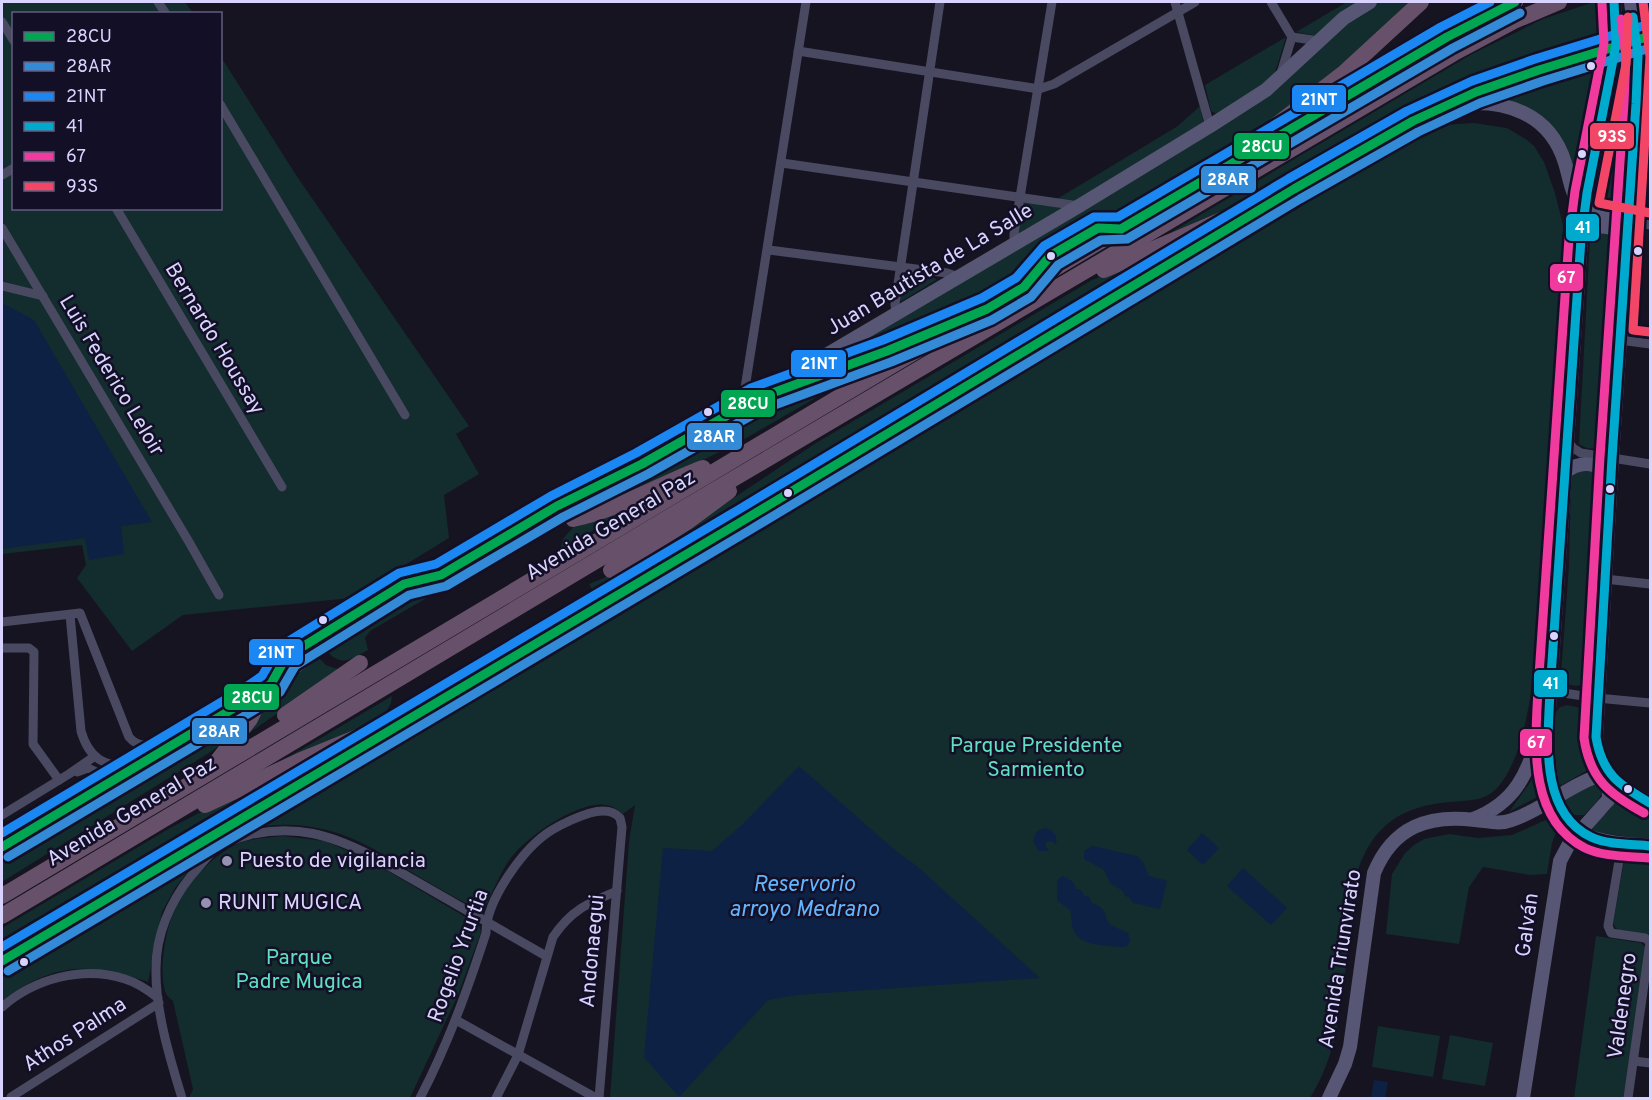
<svg xmlns="http://www.w3.org/2000/svg" width="1652" height="1100" font-family="Overpass,sans-serif">
<rect width="100%" height="100%" fill="#161421"/>
<g fill="#132c2d">
<polygon points="2,2 185,2 193,13 14,14 14,208 220,208 221,57 296,175 469,426 456,434 479,474 444,495 449,538 351,598 183,615 132,651 77,578 86,565 82,545 2,554"/>
<polygon points="1347,2 1360,2 1317,36 1296,32"/>
<polygon points="1378,2 1414,2 1319,86 1289,109 1202,165 1142,201 1104,221 936,321 888,346 796,379 1290,77 1317,52 1342,25"/>
<polygon points="1594,2 1604,2 1607,33 1605,42 1524,67 1417,110 1386,125 1282,186 1168,234 1472,54 1543,19"/>
<polygon points="1639,2 1650,2 1650,27 1641,23"/>
<polygon points="1286,37 1275,73 1269,82 1219,115 1211,111 1205,85"/>
<polygon points="1610,55 1579,192 1551,130 1480,98 1480,96"/>
<path d="M1629,62l2,1 -10,143c-8,8 -18,6 -26,0v-4l18,-91 6,-46z"/>
<polygon points="1200,106 1204,124 1075,202 1057,199 1178,126"/>
<path d="M1474,123l33,5 20,12 7,6 10,16 11,31 8,32 1,27 -4,81 -2,1 -3,39 2,7c-4,56 -9,112 -13,167 -4,58 -7,201 -48,242 -13,13 -28,11 -46,13 -49,4 -78,24 -93,71 -4,31 -8,62 -11,92 -6,49 -10,91 -36,133h-700l19,-257 6,-36 -12,9c-5,-4 -10,-8 -17,-9 -26,-6 -84,34 -98,57 -9,14 -16,31 -23,46l-9,1c-20,-11 -40,-22 -60,-34 -21,-13 -44,-29 -68,-38 -38,-15 -82,-17 -120,-1l-1,-2 456,-272 14,6 149,-91 104,-67 102,-57 362,-219 29,-9z"/>
<polygon points="1023,201 1063,208 1019,237 1016,234"/>
<polygon points="1217,228 748,510 657,549 816,443 1092,280"/>
<path d="M1593,232l23,1 2,8 -14,203c-9,6 -16,6 -25,0l11,-206z"/>
<polygon points="905,275 935,278 936,280 902,301 900,300 902,278"/>
<polygon points="881,360 736,444 672,475 607,502 663,472 766,400"/>
<path d="M670,453l3,5 -32,20 -82,40 -14,3 -75,44 3,6 -103,60 -5,7 3,12c-17,9 -27,18 -42,0l237,-142z"/>
<path d="M1578,469l17,2 6,7 -9,112 -2,90 -4,4c-12,3 -19,3 -25,-9l8,-110 2,-90z"/>
<polygon points="649,497 560,550 563,539 575,525"/>
<polygon points="689,543 691,545 319,767 318,765 597,598 589,584"/>
<polygon points="319,658 326,665 340,670 249,733 271,691"/>
<polygon points="392,696 391,703 384,716 362,731 258,775"/>
<polygon points="251,704 226,741 212,751 2,882 2,854"/>
<polygon points="1567,705 1581,708 1584,711 1588,767 1586,771 1562,785 1559,784 1554,758 1556,712 1560,707"/>
<polygon points="1542,755 1546,792 1509,812 1531,781"/>
<polygon points="319,758 219,823 2,954 2,928 170,828 205,810"/>
<path d="M1591,784c24,4 0,24 -7,31h-10l-10,-14 2,-4z"/>
<path d="M1613,788l37,22v30l-55,-8 -3,-3c9,-17 28,-17 21,-41z"/>
<polygon points="1548,819 1556,832 1552,843 1547,874 1530,875 1483,867 1469,887 1459,944 1386,934 1392,874 1405,853 1414,845 1424,839 1449,834 1478,838 1512,835"/>
<path d="M283,836l42,5 46,20 108,64 2,7 -23,63 -48,103h-221l4,-9 -20,-88c-3,-3 -7,-5 -8,-10 -7,-24 2,-73 16,-94 12,-18 32,-41 52,-51 16,-8 33,-8 50,-10z"/>
<path d="M198,851l3,5 -26,32 -13,24 -14,70c-58,-21 -97,-19 -146,19v-34z"/>
<path d="M1628,853l22,3v79c-11,-1 -33,1 -37,-12l12,-67z"/>
<polygon points="1596,936 1641,943 1645,947 1624,1098 1574,1098"/>
<polygon points="1378,1026 1440,1036 1433,1077 1372,1067"/>
<polygon points="1450,1035 1493,1043 1485,1086 1442,1079"/>
</g>
<g fill="#0d2144">
<polygon points="2,303 34,320 152,522 121,526 124,554 89,560 85,538 2,549"/>
<polygon points="799,766 896,851 918,867 1040,978 796,995 768,1000 679,1097 644,1057 663,848 712,851 744,823"/>
<path d="M1045,828c9,2 13,8 11,17l-4,-4 -6,1v6l4,3h-11l-6,-10 4,-10z"/>
<polygon points="1202,833 1219,848 1203,865 1187,850"/>
<polygon points="1092,846 1137,856 1143,862 1149,876 1167,881 1160,909 1133,903 1129,897 1125,896 1123,891 1110,883 1104,870 1084,859 1084,851"/>
<polygon points="1243,868 1287,908 1271,925 1227,886"/>
<path d="M1063,876l10,6 3,7 5,1 3,6 5,1 3,6c17,6 11,14 18,21 5,4 13,6 18,9l2,8 -3,5 -5,1c-16,-2 -43,0 -49,-18 -2,-6 -1,-13 -3,-19l-13,-10v-20z"/>
<polygon points="1374,1080 1388,1082 1385,1098 1371,1098"/>
</g>
<g fill="none" stroke-linecap="round" stroke-linejoin="round">
<g stroke="#4a4962" stroke-width="9">
<polyline points="158,2 166,14"/>
<polyline points="1175,2 1210,126"/>
<polyline points="1271,2 1292,37 1281,73"/>
<polyline points="2,22 14,41"/>
<polyline points="1292,37 1319,41"/>
<polyline points="798,51 1039,89 1054,84 1195,2"/>
<polyline points="220,104 405,415"/>
<polyline points="1636,104 1650,106"/>
<polyline points="782,163 1079,206"/>
<polyline points="2,175 14,168"/>
<polyline points="116,208 282,487"/>
<polyline points="1627,221 1650,225"/>
<polyline points="2,228 189,542 219,595"/>
<polyline points="1014,245 1014,234 1052,2"/>
<polyline points="769,250 947,273 959,277"/>
<polyline points="2,286 43,296"/>
<polyline points="896,315 895,304 940,2"/>
<polyline points="1620,340 1650,344"/>
<polyline points="742,407 806,2"/>
<polyline points="1567,440 1573,448 1581,453 1650,464"/>
<polyline points="1605,579 1650,584"/>
<path d="M70,615l11,116c8,28 23,35 51,37"/>
<path d="M2,622l78,-9 49,124c17,21 42,-4 60,-12 6,-3 12,-4 19,-5"/>
<polyline points="2,648 29,648 34,652 33,744 59,780"/>
<polyline points="1550,691 1597,698 1650,703"/>
<polyline points="77,772 88,768 96,772 98,778 92,793"/>
<polyline points="2,815 69,774 95,756"/>
<polyline points="1622,843 1608,926 1611,933 1645,938 1650,942 1628,1098"/>
<path d="M2,1007c32,-28 81,-42 123,-28 13,4 23,11 33,19"/>
<polyline points="456,1020 596,1098"/>
<polyline points="1634,1061 1650,1063"/>
<polyline points="11,1097 159,1003"/>
<path d="M182,1098c-12,-39 -27,-88 -26,-130 0,-33 14,-66 35,-92 7,-8 14,-17 21,-24 11,-9 24,-14 37,-17 47,-11 82,0 123,21l174,100"/>
<path d="M420,1098c28,-54 47,-107 66,-165 0,-33 38,-86 66,-103 12,-7 25,-13 38,-17 11,-3 23,-3 30,5l2,9 -23,271"/>
<path d="M496,1098l22,-43 35,-118c18,-27 35,-34 64,-46"/>
</g>
<g stroke="#575674" stroke-width="14">
<path d="M1614,2l2,43 -29,148 -6,46 -31,452c-2,45 -11,125 41,146 18,7 40,7 59,9"/>
<path d="M1631,2l7,54 -2,48 -24,354 -16,279c4,38 24,49 54,66"/>
<path d="M1458,104c47,-5 92,9 107,59 5,15 6,34 19,46 9,10 30,11 43,12"/>
<path d="M1286,194c60,-38 124,-74 190,-102 56,-23 116,-40 174,-56"/>
<path d="M1582,231c16,-7 30,-6 44,5"/>
<path d="M1564,473c16,-13 31,-11 47,1"/>
<path d="M1473,819c50,-19 56,-55 72,-101"/>
<polyline points="2,847 249,699 333,640 441,575 557,506 642,464 734,413 799,371 1079,206 1210,126 1266,90 1344,18 1370,2"/>
<polyline points="2,961 1262,209"/>
<path d="M1329,1098l16,-34 5,-17 24,-174c19,-46 54,-59 101,-53 13,1 24,5 37,0 34,-12 60,-38 96,-47"/>
<polyline points="1523,1098 1560,861 1569,844 1609,799 1608,773"/>
</g>
<g stroke="#67516a" stroke-width="16">
<polyline points="1262,136 1345,72 1421,2"/>
<polyline points="1104,270 1294,189"/>
<polyline points="756,399 887,351 928,334"/>
<path d="M573,519c45,-9 87,-35 130,-51"/>
<polyline points="611,570 687,522 729,491"/>
<polyline points="285,715 360,663"/>
<polyline points="216,763 250,719 266,687"/>
<polyline points="205,805 299,761 358,737"/>
<polyline points="2,896 1121,229 1447,37 1515,2"/>
<polyline points="2,916 711,492 1454,53 1514,21 1559,2"/>
</g>
<g stroke="#130f26" stroke-width="14">
<g id="bus-1">
<polyline points="2,847 249,699 271,684 286,657 404,584 441,575 557,506 642,464 756,399 887,351 987,309 1024,287 1050,256 1098,228 1121,229 1447,37 1515,2"/>
<polyline points="2,961 744,520 1294,189 1413,121 1476,92 1539,70 1650,36"/>
</g>
</g>
<g stroke="#130f26" stroke-width="14">
<g id="bus-2">
<polyline points="8,857 256,709 280,692 295,666 409,595 446,586 563,517 648,474 761,410 891,362 992,320 1031,297 1058,265 1101,240 1127,239 1453,48 1520,13"/>
<polyline points="8,971 750,530 1300,199 1418,132 1480,103 1543,81 1650,48"/>
</g>
</g>
<g stroke="#130f26" stroke-width="14">
<g id="bus-3">
<polyline points="2,833 243,689 262,676 279,647 399,573 436,564 551,496 636,453 751,388 883,340 982,298 1016,278 1044,246 1094,217 1118,217 1441,27 1490,2"/>
<polyline points="2,947 738,510 1288,179 1407,111 1472,81 1535,59 1646,25"/>
</g>
</g>
<g stroke="#130f26" stroke-width="14">
<g id="bus-4">
<path d="M1614,2l2,43 -29,148 -6,46 -31,452c-2,48 -11,121 41,146 17,8 40,7 59,9"/>
<path d="M1633,17l5,39 -2,48 -24,354 -16,279c6,37 23,48 54,66"/>
</g>
</g>
<g stroke="#130f26" stroke-width="14">
<g id="bus-5">
<path d="M1602,3l2,41 -29,147 -6,47 -31,452c-3,54 -10,129 47,158 19,9 43,8 64,10"/>
<path d="M1621,19l5,38 -2,46 -24,354 -16,281c6,41 25,56 60,75"/>
</g>
</g>
<g stroke="#130f26" stroke-width="14">
<g id="bus-6">
<polyline points="1643,2 1650,57 1633,330 1650,332"/>
<polyline points="1628,17 1626,64 1599,203 1650,213"/>
</g>
</g>
<use href="#bus-1" stroke="#00a651" stroke-width="9"/>
<use href="#bus-2" stroke="#338bd7" stroke-width="9"/>
<use href="#bus-3" stroke="#1a87f2" stroke-width="9"/>
<use href="#bus-4" stroke="#00a9ce" stroke-width="9"/>
<use href="#bus-5" stroke="#f13a9d" stroke-width="9"/>
<use href="#bus-6" stroke="#f34667" stroke-width="9"/>
</g>
<g fill="#d9d4ff" stroke="#130f26" stroke-width="2">
<circle cx="1591" cy="66" r="5"/>
<circle cx="1582" cy="154" r="5"/>
<circle cx="1638" cy="251" r="5"/>
<circle cx="1051" cy="256" r="5"/>
<circle cx="708" cy="412" r="5"/>
<circle cx="1610" cy="489" r="5"/>
<circle cx="788" cy="493" r="5"/>
<circle cx="323" cy="620" r="5"/>
<circle cx="1554" cy="636" r="5"/>
<circle cx="1628" cy="789" r="5"/>
<circle cx="24" cy="962" r="5"/>
</g>
<g fill="#9591b1" stroke="#130f26" stroke-width="2">
<circle cx="227" cy="861" r="6"/>
<circle cx="206" cy="903" r="6"/>
</g>
<g text-anchor="middle" dominant-baseline="central" stroke-width="5" stroke-linejoin="round" paint-order="stroke">
<g font-size="21" fill="#d9d4ff" stroke="#130f26">
<text transform="translate(930 270) rotate(-31)">Juan Bautista de La Salle</text>
<text transform="translate(214 339) rotate(59)">Bernardo Houssay</text>
<text transform="translate(111 376) rotate(59)">Luis Federico Leloir</text>
<text transform="translate(611 526) rotate(-31)">Avenida General Paz</text>
<text transform="translate(132 812) rotate(-31)">Avenida General Paz</text>
<text transform="translate(1528 925) rotate(-82)">Galván</text>
<text transform="translate(593 951) rotate(-85)">Andonaegui</text>
<text transform="translate(459 956) rotate(-70)">Rogelio Yrurtia</text>
<text transform="translate(1341 959) rotate(-81)">Avenida Triunvirato</text>
<text transform="translate(1623 1006) rotate(-82)">Valdenegro</text>
<text transform="translate(75 1035) rotate(-33)">Athos Palma</text>
</g>
<g font-size="21" fill="#5fe0c0" stroke="#130f26">
<text x="1036" y="746">Parque Presidente<tspan x="1036" dy="24">Sarmiento</tspan></text>
<text x="299" y="958">Parque<tspan x="299" dy="24">Padre Mugica</tspan></text>
</g>
<g font-size="21" fill="#d9d4ff" stroke="#130f26" text-anchor="start">
<text x="239" y="861">Puesto de vigilancia</text>
<text x="218" y="903">RUNIT MUGICA</text>
</g>
<g font-size="22" font-style="italic" fill="#62b6ff" stroke="#130f26">
<text x="804" y="885">Reservorio<tspan x="804" dy="25">arroyo Medrano</tspan></text>
</g>
</g>
<g stroke="#130f26" stroke-width="2">
<rect x="1291" y="84" width="56" height="29" rx="6" fill="#1a87f2"/>
<rect x="1589" y="122" width="46" height="28" rx="6" fill="#f34667"/>
<rect x="1233" y="132" width="57" height="28" rx="6" fill="#00a651"/>
<rect x="1200" y="165" width="57" height="29" rx="6" fill="#338bd7"/>
<rect x="1565" y="213" width="35" height="29" rx="6" fill="#00a9ce"/>
<rect x="1549" y="263" width="35" height="29" rx="6" fill="#f13a9d"/>
<rect x="790" y="349" width="57" height="29" rx="6" fill="#1a87f2"/>
<rect x="720" y="389" width="56" height="29" rx="6" fill="#00a651"/>
<rect x="686" y="422" width="57" height="29" rx="6" fill="#338bd7"/>
<rect x="248" y="638" width="56" height="28" rx="6" fill="#1a87f2"/>
<rect x="1533" y="669" width="35" height="29" rx="6" fill="#00a9ce"/>
<rect x="223" y="683" width="57" height="28" rx="6" fill="#00a651"/>
<rect x="191" y="717" width="57" height="28" rx="6" fill="#338bd7"/>
<rect x="1519" y="728" width="34" height="29" rx="6" fill="#f13a9d"/>
</g>
<g font-size="16" text-anchor="middle" font-weight="bold" fill="#fff">
<text x="1319" y="105">21NT</text>
<text x="1612" y="142">93S</text>
<text x="1262" y="152">28CU</text>
<text x="1228" y="185">28AR</text>
<text x="1583" y="233">41</text>
<text x="1566" y="283">67</text>
<text x="819" y="369">21NT</text>
<text x="748" y="409">28CU</text>
<text x="714" y="442">28AR</text>
<text x="276" y="658">21NT</text>
<text x="1551" y="689">41</text>
<text x="252" y="703">28CU</text>
<text x="219" y="737">28AR</text>
<text x="1536" y="748">67</text>
</g>
<rect width="1652" height="1100" fill="none" stroke="#d9d4ff" stroke-width="6"/>
<rect x="12" y="12" width="210" height="198" fill="#130f26" stroke="#625e7d" stroke-width="1.5"/>
<rect x="24" y="32" width="30" height="9" fill="#00a651" stroke="#625e7d" stroke-width="1.5"/>
<text x="66" y="42" font-size="18" fill="#d9d4ff">28CU</text>
<rect x="24" y="62" width="30" height="9" fill="#338bd7" stroke="#625e7d" stroke-width="1.5"/>
<text x="66" y="72" font-size="18" fill="#d9d4ff">28AR</text>
<rect x="24" y="92" width="30" height="9" fill="#1a87f2" stroke="#625e7d" stroke-width="1.5"/>
<text x="66" y="102" font-size="18" fill="#d9d4ff">21NT</text>
<rect x="24" y="122" width="30" height="9" fill="#00a9ce" stroke="#625e7d" stroke-width="1.5"/>
<text x="66" y="132" font-size="18" fill="#d9d4ff">41</text>
<rect x="24" y="152" width="30" height="9" fill="#f13a9d" stroke="#625e7d" stroke-width="1.5"/>
<text x="66" y="162" font-size="18" fill="#d9d4ff">67</text>
<rect x="24" y="182" width="30" height="9" fill="#f34667" stroke="#625e7d" stroke-width="1.5"/>
<text x="66" y="192" font-size="18" fill="#d9d4ff">93S</text>
</svg>
